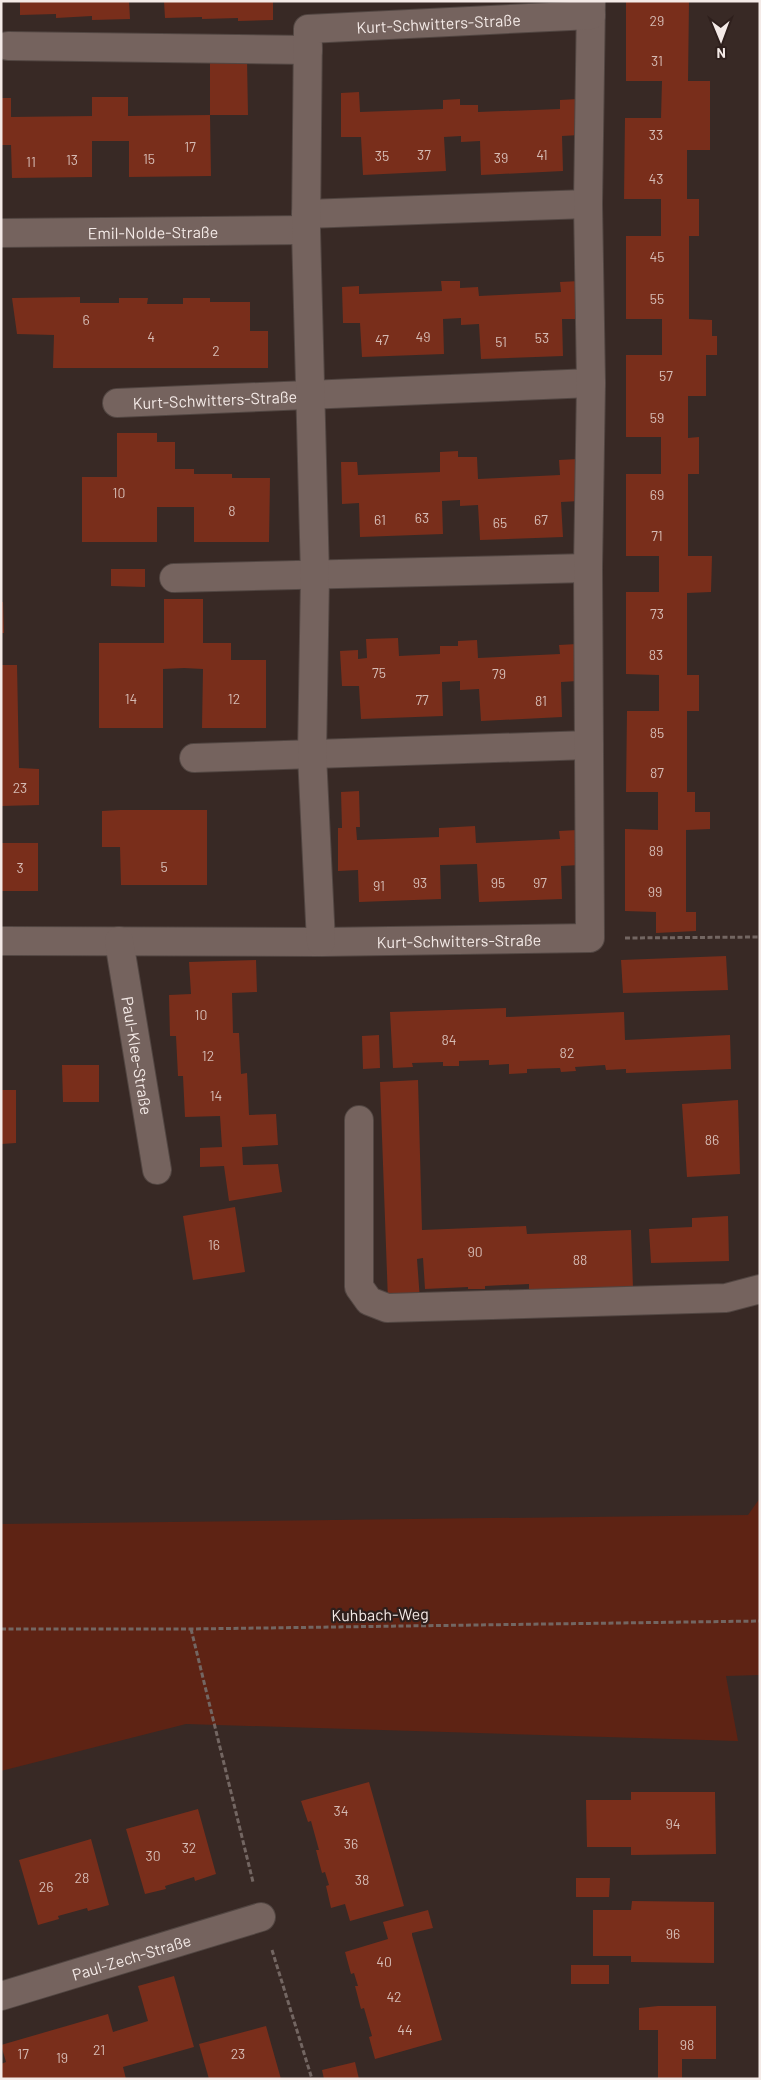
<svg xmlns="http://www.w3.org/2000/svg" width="761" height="2080" font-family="Barlow,sans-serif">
<rect width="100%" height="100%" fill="#382925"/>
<polygon fill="#5e2314" points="760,1498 760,1675 726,1676 738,1741 186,1724 1,1771 1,1524 748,1515"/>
<g fill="#792e1b">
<polygon points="20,1 129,1 130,19 92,20 92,16 56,18 56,14 20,15"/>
<polygon points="164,1 273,1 273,20 238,21 238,18 202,19 202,17 165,18"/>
<polygon points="626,1 689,1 688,81 710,81 710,150 687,150 687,199 699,199 699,236 689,236 689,319 712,320 712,336 717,336 717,355 706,355 706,396 688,396 688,438 699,437 699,474 688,474 688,556 712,556 711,592 687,593 687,675 699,675 699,711 687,711 687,792 695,792 695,812 710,812 710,829 686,830 686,912 696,912 696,931 656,933 656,912 625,911 625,829 658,830 658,792 626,792 627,711 659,711 659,675 626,674 626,592 659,592 659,556 626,556 626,474 661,474 661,437 626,437 626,355 662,355 662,319 626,319 626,236 661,236 661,199 624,199 625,118 661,118 662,81 626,81"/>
<polygon points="247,59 248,115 210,115 211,176 129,177 129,141 92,141 92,177 12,178 11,145 1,145 1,98 11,98 11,117 92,116 92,97 128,97 128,116 210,115 210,60"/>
<polygon points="359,92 360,112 443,109 443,100 460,99 460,105 478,105 478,112 560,109 560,100 578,99 580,135 562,136 563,171 481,175 480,141 461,142 461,136 444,137 446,171 363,175 361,137 341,137 341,93"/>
<polygon points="441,281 460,281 460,288 478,287 479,296 561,292 560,282 580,281 581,319 562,319 563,356 481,359 479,324 461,325 461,318 443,319 444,354 362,357 360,323 343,323 342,287 359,286 359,294 442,291"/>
<polygon points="80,297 80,303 119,303 119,298 148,298 147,304 183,304 183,298 210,298 210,302 250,302 250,331 268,331 268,368 53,368 54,335 17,334 12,298"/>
<polygon points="117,433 157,433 157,442 175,442 175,469 194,469 194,474 232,474 232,478 270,478 269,542 194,542 194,507 157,507 157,542 82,542 82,477 117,477"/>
<polygon points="458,451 458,457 477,457 478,479 560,475 559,460 578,459 580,501 561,502 563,537 480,540 478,505 460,506 460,500 442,501 443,534 360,537 359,503 342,504 341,462 357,462 358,475 440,472 440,452"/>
<polygon points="111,569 145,569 145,587 111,586"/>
<polygon points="164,599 203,599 203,643 231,643 231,660 266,660 266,728 202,728 203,669 184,668 163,669 163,728 99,728 99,643 164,643"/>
<polygon points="1,602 3,602 4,633 1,633"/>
<polygon points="398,638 399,656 440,654 440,646 458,646 458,641 477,640 478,658 560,654 559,645 577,644 578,681 561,682 562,717 481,721 479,689 460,690 460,681 442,682 443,716 361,719 359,686 342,686 340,651 358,650 358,659 367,658 366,639"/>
<polygon points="1,665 17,665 19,768 39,769 39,805 1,806"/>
<polygon points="359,791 360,827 356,827 357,840 439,837 439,828 475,826 476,843 560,839 559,831 578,830 580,865 561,866 562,899 479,902 477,864 440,865 441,899 359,902 358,870 338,871 338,828 342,828 341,792"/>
<polygon points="120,810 207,810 207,885 121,885 120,847 102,847 102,811"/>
<rect x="1" y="843" width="37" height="48"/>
<polygon points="726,956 728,990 623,993 621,960"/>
<polygon points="256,960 257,992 232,993 233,1033 239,1033 241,1074 247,1073 249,1115 276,1114 278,1145 242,1147 243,1165 278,1164 282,1192 229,1201 224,1166 200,1167 200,1148 222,1147 220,1116 185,1117 183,1076 178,1076 176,1036 170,1036 169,995 191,994 189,962"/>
<polygon points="506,1008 506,1017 624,1012 625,1040 730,1035 731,1069 626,1073 626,1069 606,1070 605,1065 575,1067 576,1071 561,1072 560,1068 527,1069 527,1073 509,1074 509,1064 489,1065 489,1060 459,1061 459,1066 443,1066 443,1062 412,1063 413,1067 393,1068 390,1012"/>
<polygon points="379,1035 380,1068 363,1069 362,1036"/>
<polygon points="62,1065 99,1065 99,1102 63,1102"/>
<polygon points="418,1080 422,1230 526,1226 527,1234 631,1230 633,1288 529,1292 529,1284 485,1286 485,1289 468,1289 468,1287 425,1289 423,1258 417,1259 420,1300 388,1301 380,1082"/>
<polygon points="1,1090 16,1090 16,1143 1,1144"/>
<polygon points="738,1100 740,1174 687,1177 682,1104"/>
<polygon points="235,1207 245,1272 193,1280 183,1216"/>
<polygon points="728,1216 729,1261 651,1263 649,1229 692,1227 692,1218"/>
<polygon points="369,1782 404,1906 350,1921 345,1904 331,1908 326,1886 329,1885 325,1872 322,1873 316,1850 319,1850 311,1821 308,1822 301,1801"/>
<polygon points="631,1792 715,1792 716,1854 631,1855 631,1847 587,1847 586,1800 631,1800"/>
<polygon points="198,1809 216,1874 195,1881 194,1877 165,1886 166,1889 145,1894 126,1829"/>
<polygon points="91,1839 109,1905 88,1911 87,1908 58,1916 59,1919 38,1925 19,1860"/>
<polygon points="576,1878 610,1878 609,1897 576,1897"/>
<polygon points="632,1901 714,1902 714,1963 631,1962 631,1956 593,1956 593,1910 631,1910"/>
<polygon points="428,1910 433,1928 412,1933 412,1935 442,2040 375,2059 369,2037 372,2036 364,2008 361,2009 355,1986 358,1986 354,1973 351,1974 345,1952 388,1939 383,1922"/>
<rect x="571" y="1965" width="38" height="19"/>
<polygon points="174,1976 194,2047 123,2067 126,2079 1,2079 1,2064 6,2062 1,2045 108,2014 113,2032 148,2021 138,1986"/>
<polygon points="658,2006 716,2006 716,2059 682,2059 682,2079 658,2079 658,2030 639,2030 639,2008"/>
<polygon points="266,2026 281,2079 209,2079 199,2044"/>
<polygon points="355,2062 359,2079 324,2079 322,2070"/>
</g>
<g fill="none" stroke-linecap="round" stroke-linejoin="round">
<g stroke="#524642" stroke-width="30">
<g id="minor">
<polyline points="8,46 308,50"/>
<polyline points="306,214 588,204"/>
<path id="s1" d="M1,233l305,-3"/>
<path id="s2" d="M117,403l474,-20"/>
<polyline points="174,578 588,568"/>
<polyline points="194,758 589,745"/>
<path id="s3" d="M1,941l320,1 269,-4 -2,-370 3,-185 -3,-179 3,-203"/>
<path id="s4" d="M119,941l38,229"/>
<path id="s5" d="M321,942l-9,-187 3,-179 -9,-346 2,-201 283,-14"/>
<polyline points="359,1120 359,1287 369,1301 387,1308 726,1298 760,1289"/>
<path id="s6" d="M1,1996l260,-79"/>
</g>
</g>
<g stroke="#736662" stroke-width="3" stroke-dasharray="5 2.5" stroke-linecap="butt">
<polyline points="625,938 760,937"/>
<polyline points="1,1629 191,1629 760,1621"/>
<polyline points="191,1629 253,1882"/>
<polyline points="272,1950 312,2079"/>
</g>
<use href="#minor" stroke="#75635e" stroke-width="28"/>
</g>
<g text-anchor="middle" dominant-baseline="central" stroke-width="4.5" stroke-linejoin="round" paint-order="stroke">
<g font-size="14" fill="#d5bbb4">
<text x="657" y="20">29</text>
<text x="657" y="60">31</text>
<text x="656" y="134">33</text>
<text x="190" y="146">17</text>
<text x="424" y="154">37</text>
<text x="542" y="154">41</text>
<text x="382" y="155">35</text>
<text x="501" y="157">39</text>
<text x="149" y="158">15</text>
<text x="72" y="159">13</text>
<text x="31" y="161">11</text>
<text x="656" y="178">43</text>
<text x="657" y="256">45</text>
<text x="657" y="298">55</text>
<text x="86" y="319">6</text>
<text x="151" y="336">4</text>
<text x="423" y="336">49</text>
<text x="542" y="337">53</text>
<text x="382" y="339">47</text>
<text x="501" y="341">51</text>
<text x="216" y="350">2</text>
<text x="666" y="375">57</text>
<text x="657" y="417">59</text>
<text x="119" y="492">10</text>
<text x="657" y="494">69</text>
<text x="232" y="510">8</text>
<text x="422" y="517">63</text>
<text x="380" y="519">61</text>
<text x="541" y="519">67</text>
<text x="500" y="522">65</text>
<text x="657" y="535">71</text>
<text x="657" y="613">73</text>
<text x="656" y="654">83</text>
<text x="379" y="672">75</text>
<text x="499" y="673">79</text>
<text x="131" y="698">14</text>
<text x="234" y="698">12</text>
<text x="422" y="699">77</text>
<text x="541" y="700">81</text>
<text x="657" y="732">85</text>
<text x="657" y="772">87</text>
<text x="20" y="787">23</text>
<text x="656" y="850">89</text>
<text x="164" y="866">5</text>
<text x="20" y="867">3</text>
<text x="420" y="882">93</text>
<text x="498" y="882">95</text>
<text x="540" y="882">97</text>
<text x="379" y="885">91</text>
<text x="655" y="891">99</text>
<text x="201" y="1014">10</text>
<text x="449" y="1039">84</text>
<text x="567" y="1052">82</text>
<text x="208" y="1055">12</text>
<text x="216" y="1095">14</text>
<text x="712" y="1139">86</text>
<text x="214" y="1244">16</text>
<text x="475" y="1251">90</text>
<text x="580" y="1259">88</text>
<text x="341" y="1810">34</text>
<text x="673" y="1823">94</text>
<text x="351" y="1843">36</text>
<text x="189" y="1847">32</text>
<text x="153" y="1855">30</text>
<text x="82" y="1877">28</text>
<text x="362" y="1879">38</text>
<text x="46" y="1886">26</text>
<text x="673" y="1933">96</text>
<text x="384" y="1961">40</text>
<text x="394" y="1996">42</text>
<text x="405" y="2029">44</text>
<text x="687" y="2044">98</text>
<text x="99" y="2049">21</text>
<text x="23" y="2053">17</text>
<text x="238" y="2053">23</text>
<text x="62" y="2057">19</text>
</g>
<g font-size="16" fill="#f4eae7" stroke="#2e1f1c">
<text stroke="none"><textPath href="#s5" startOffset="1044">Kurt-Schwitters-Straße</textPath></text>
<text stroke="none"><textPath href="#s1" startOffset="152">Emil-Nolde-Straße</textPath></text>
<text stroke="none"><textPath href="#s2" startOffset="98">Kurt-Schwitters-Straße</textPath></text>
<text stroke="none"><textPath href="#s3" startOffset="458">Kurt-Schwitters-Straße</textPath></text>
<text stroke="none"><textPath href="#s4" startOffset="116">Paul-Klee-Straße</textPath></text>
<text transform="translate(380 1614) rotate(-1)">Kuhbach-Weg</text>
<text stroke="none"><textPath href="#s6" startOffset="136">Paul-Zech-Straße</textPath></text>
</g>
</g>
<rect width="761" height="2080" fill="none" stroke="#f4eae7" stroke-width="5"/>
<g transform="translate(721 40) rotate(179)" stroke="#2e1f1c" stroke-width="4" paint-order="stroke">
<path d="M0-4L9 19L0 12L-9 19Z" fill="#f4eae7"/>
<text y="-8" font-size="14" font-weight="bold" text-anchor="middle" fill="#f4eae7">N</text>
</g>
</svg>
